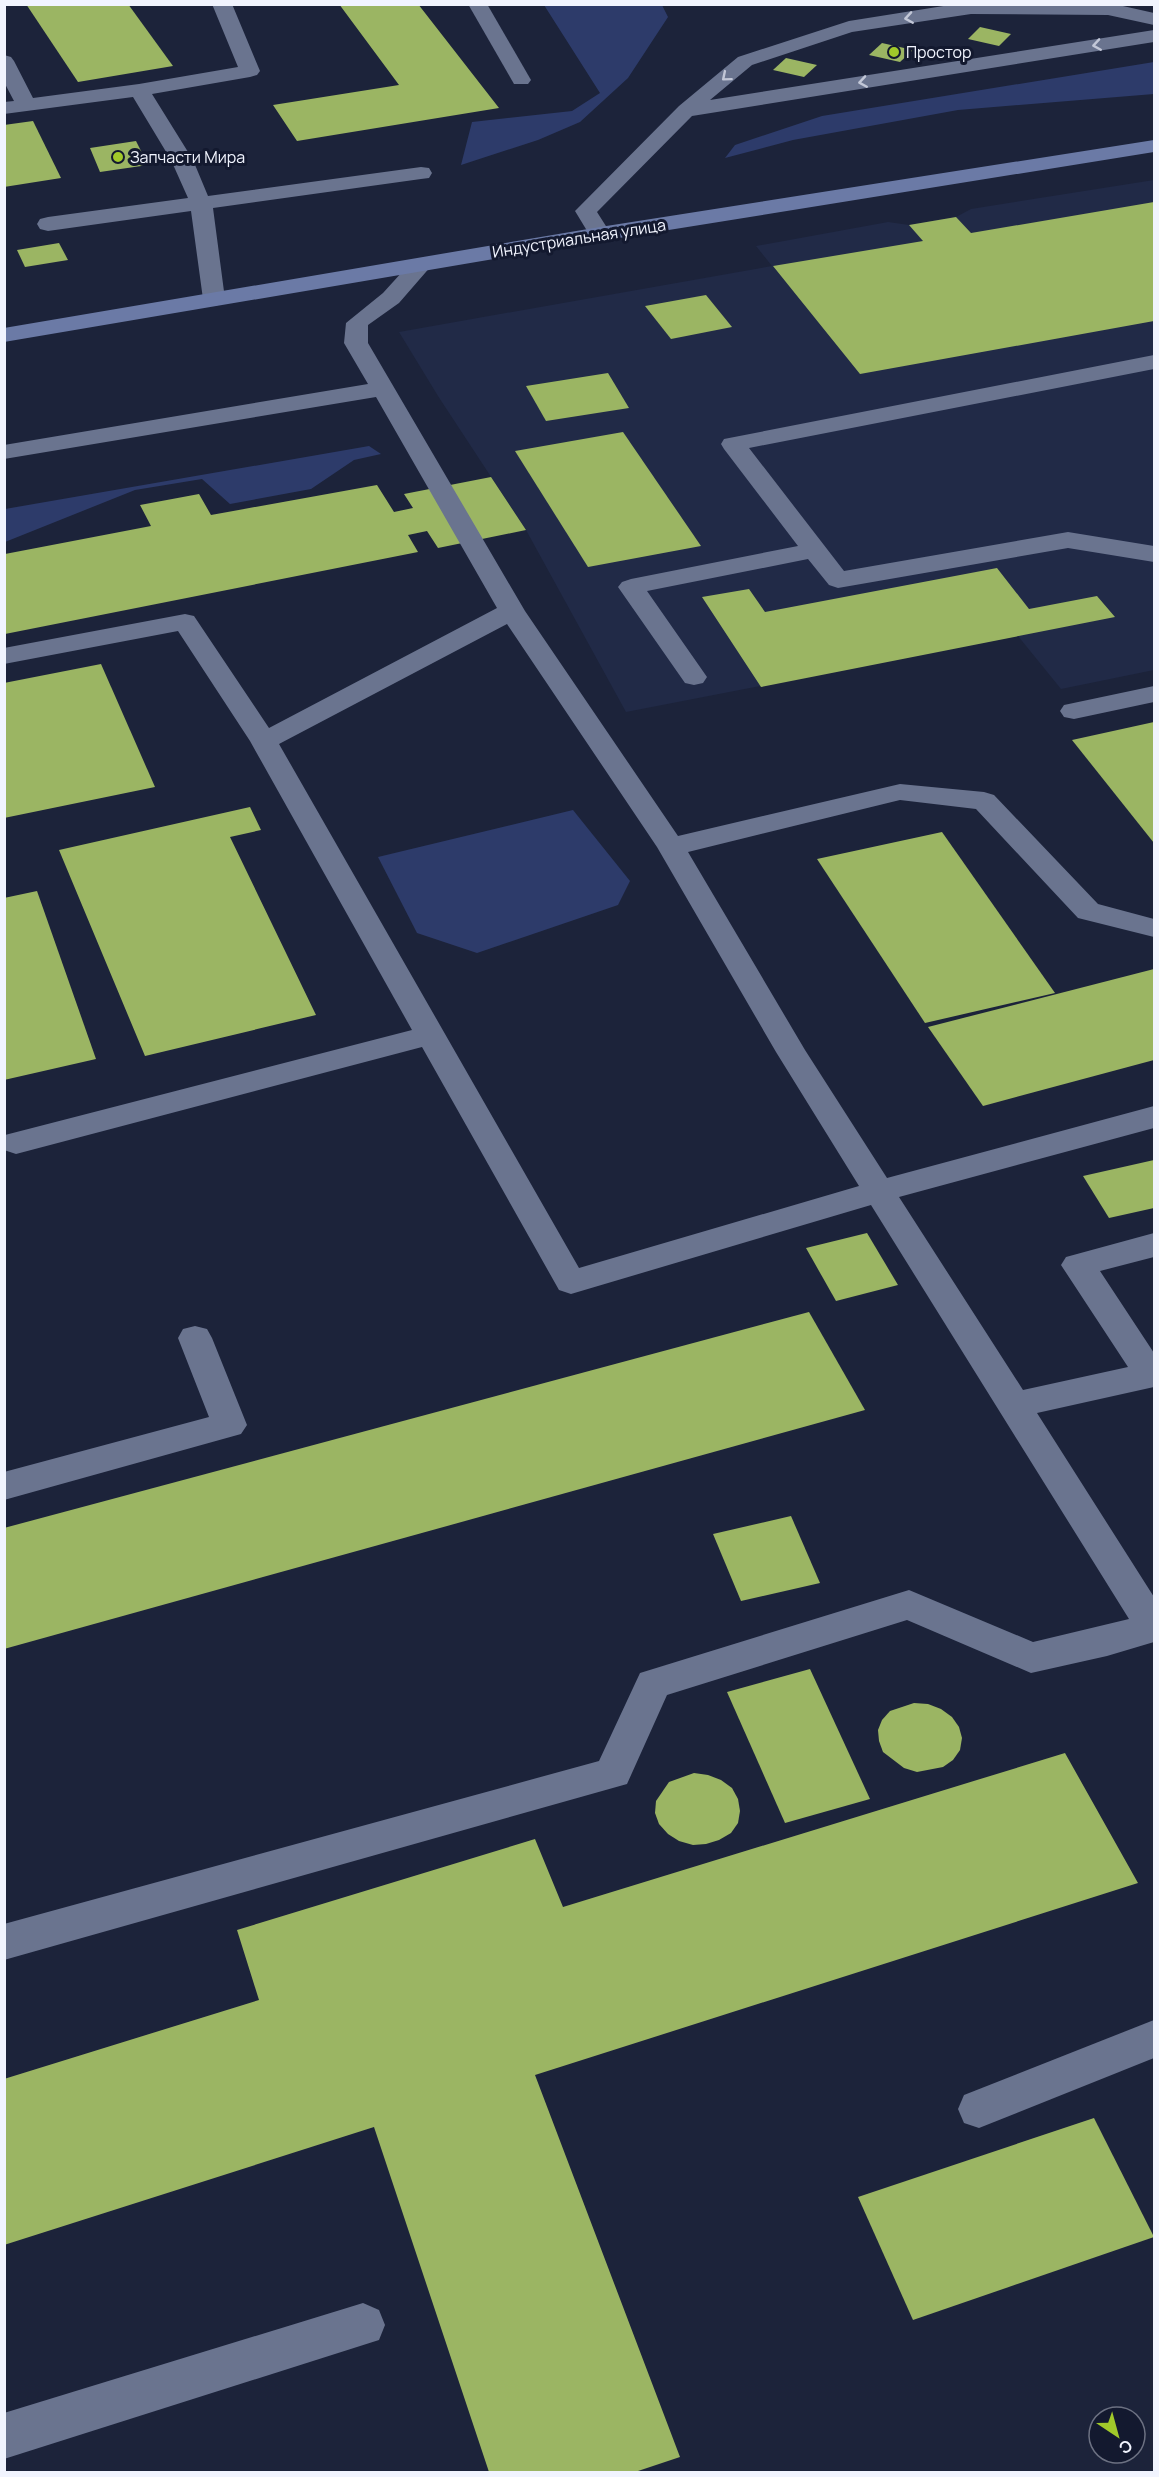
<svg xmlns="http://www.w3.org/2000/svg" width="1159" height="2477" font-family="Manrope,sans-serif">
<rect width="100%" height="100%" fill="#1c233a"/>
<polygon fill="#212a47" points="1154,180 1154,670 1061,689 1018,636 626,712 526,530 438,396 399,332 772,266 756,246 888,222 909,225 956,217 971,209"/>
<g fill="#2d3b6a">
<polygon points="544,5 662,5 668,17 628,78 580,122 538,140 461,165 472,122 572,111 600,93"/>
<polygon points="1154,62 1154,94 958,110 793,140 725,158 735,145 822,116"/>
<polygon points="369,446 381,454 354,460 311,489 230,504 202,479 135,490 5,542 5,509"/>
<polygon points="573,810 630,881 618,905 477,953 417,933 378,857"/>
</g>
<g fill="#9bb563">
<polygon points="26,4 128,4 173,66 78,82"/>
<polygon points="339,4 418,4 499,108 297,141 273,105 399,85"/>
<polygon points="980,27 1011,34 999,46 968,39"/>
<polygon points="882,43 913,50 900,62 869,55"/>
<polygon points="786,58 817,65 804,77 773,70"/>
<polygon points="33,121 61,178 4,187 4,125"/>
<polygon points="136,141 148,165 100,172 90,148"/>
<polygon points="1154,202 1154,321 860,374 773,266 923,241 909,225 956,217 971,233"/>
<polygon points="59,243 68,260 25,267 17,250"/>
<polygon points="706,295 732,327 671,339 645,306"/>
<polygon points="608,373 629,408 546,421 526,386"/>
<polygon points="623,432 701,546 588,567 515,451"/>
<polygon points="491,477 526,530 438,548 427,531 408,535 418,552 5,634 5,554 151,526 140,505 199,494 211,515 377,485 394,512 413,508 404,494"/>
<polygon points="997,568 1029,609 1097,596 1115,617 761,687 702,597 749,589 765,612"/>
<polygon points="101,664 155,787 4,818 4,683"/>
<polygon points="1154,722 1154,843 1072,740"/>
<polygon points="250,807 261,830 230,837 316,1015 145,1056 59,850"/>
<polygon points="942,832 1055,993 925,1023 817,859"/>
<polygon points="37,891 96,1059 4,1080 4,898"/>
<polygon points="1154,969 1154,1060 983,1106 928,1027"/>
<polygon points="1154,1160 1154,1208 1109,1218 1083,1176"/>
<polygon points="867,1233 898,1285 836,1301 806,1248"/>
<polygon points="809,1312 865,1410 4,1649 4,1528"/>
<polygon points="791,1516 820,1583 741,1601 713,1534"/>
<polygon points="810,1669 870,1799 785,1823 727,1692"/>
<polygon points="914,1703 928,1704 941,1709 952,1717 959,1727 962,1738 960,1750 953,1760 943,1767 917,1772 904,1768 883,1752 879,1741 878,1730 882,1720 890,1711"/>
<polygon points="1065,1753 1138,1883 535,2075 680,2457 635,2472 489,2472 374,2127 4,2245 4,2079 259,2000 237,1930 535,1839 563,1907"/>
<polygon points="694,1773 708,1775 721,1780 732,1788 738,1799 740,1811 738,1823 731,1833 719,1840 706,1844 693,1845 679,1841 668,1834 659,1824 655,1813 656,1801 669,1782"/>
<polygon points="1094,2118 1154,2237 913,2320 858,2197"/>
</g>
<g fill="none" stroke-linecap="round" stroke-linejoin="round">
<g fill="#6a748f" fill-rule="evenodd">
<polygon points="212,4 232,4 260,71 257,75 250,77 152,94 193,160 208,196 421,167 429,168 432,173 429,178 421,179 213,208 225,299 222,304 214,306 206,304 203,299 191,211 48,231 40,229 37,224 40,219 48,217 188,198 171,160 133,97 4,114 4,102 14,101 4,82 4,55 11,57 14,61 33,98 139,84 238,67"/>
<polygon points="468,4 487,4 531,80 528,84 514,84"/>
<polygon points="956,4 1114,4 1154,13 1154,25 1108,15 971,14 852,32 752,65 710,100 1154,30 1154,42 692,116 597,212 611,234 608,239 600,241 592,239 575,211 679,106 738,57 849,21"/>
<path d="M421,258l8,2 3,5 -33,38 -31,22v18l157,268 153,225 222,-52 84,8 10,3 104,109 56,15v18l-76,-19 -102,-109 -76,-9 -212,52 117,198 82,128 267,-72v22l-255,69 124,193 105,-23 -67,-102 5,-8 88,-24v24l-54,14 54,82v34l-117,26 117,184v45l-47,14 -76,17 -124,-53 -240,75 -40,89 -623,176v-36l595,-163 41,-88 269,-83 124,52 96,-23 -258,-414 -300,89 -12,-4 -137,-243 -406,107 -12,-4 1,-15 407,-105 -162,-289 -72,-110 -174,33v-16l181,-34 9,2 75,112 228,-120 -121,-211 -372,62v-14l364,-61 -24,-41 2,-20 37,-30 30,-33zM507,624l150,223 119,205 83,134 -280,82 -300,-524z"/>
<polygon points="1154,355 1154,369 749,448 844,571 1068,532 1154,546 1154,562 1068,548 838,588 829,585 808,559 647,591 707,677 703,683 694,685 685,683 618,587 622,582 631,579 798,546 724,449 721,444 724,439"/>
<polygon points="1154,686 1154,702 1074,719 1064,717 1060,711 1064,705"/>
<polygon points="195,1326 207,1329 212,1338 247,1425 241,1434 4,1500 4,1472 209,1417 178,1338 183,1329"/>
<polygon points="1154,2020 1154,2058 979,2128 964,2123 958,2109 964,2095"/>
<polygon points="363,2303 379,2310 385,2325 379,2340 4,2459 4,2413"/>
</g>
<polygon fill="#6b7aa6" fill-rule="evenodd" points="1154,140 1154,152 600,241 4,342 4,328 600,227"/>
</g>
<defs><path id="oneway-chevron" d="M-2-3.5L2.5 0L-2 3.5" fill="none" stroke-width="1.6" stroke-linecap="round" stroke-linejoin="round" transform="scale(1.5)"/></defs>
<g stroke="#c2c7d7">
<use href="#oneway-chevron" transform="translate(909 18) rotate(171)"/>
<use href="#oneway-chevron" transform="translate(1097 45) rotate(171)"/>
<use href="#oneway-chevron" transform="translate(726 77) rotate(140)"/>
<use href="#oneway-chevron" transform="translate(863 82) rotate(171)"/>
</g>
<g fill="#a1c92a" stroke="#13192f" stroke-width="2">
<circle cx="894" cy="52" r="6"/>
<circle cx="118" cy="157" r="6"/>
</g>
<g text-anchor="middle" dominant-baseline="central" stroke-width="6" stroke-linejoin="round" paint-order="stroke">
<g font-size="16" fill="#f1f4fe" stroke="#13192f" text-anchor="start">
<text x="906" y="52">Простор</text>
<text x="130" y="157">Запчасти Мира</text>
</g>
<g font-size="16" fill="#f1f4fe" stroke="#13192f">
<text transform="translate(579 238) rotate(-9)">Индустриальная улица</text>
</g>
</g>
<rect width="1159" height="2477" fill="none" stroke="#f1f4fe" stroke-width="12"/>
<g transform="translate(1117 2435) rotate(144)"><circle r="28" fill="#13192f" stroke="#6c7182" stroke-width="1.5"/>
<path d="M0-4.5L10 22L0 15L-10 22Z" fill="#a1c92a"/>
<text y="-9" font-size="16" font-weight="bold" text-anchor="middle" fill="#f1f4fe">С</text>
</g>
</svg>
